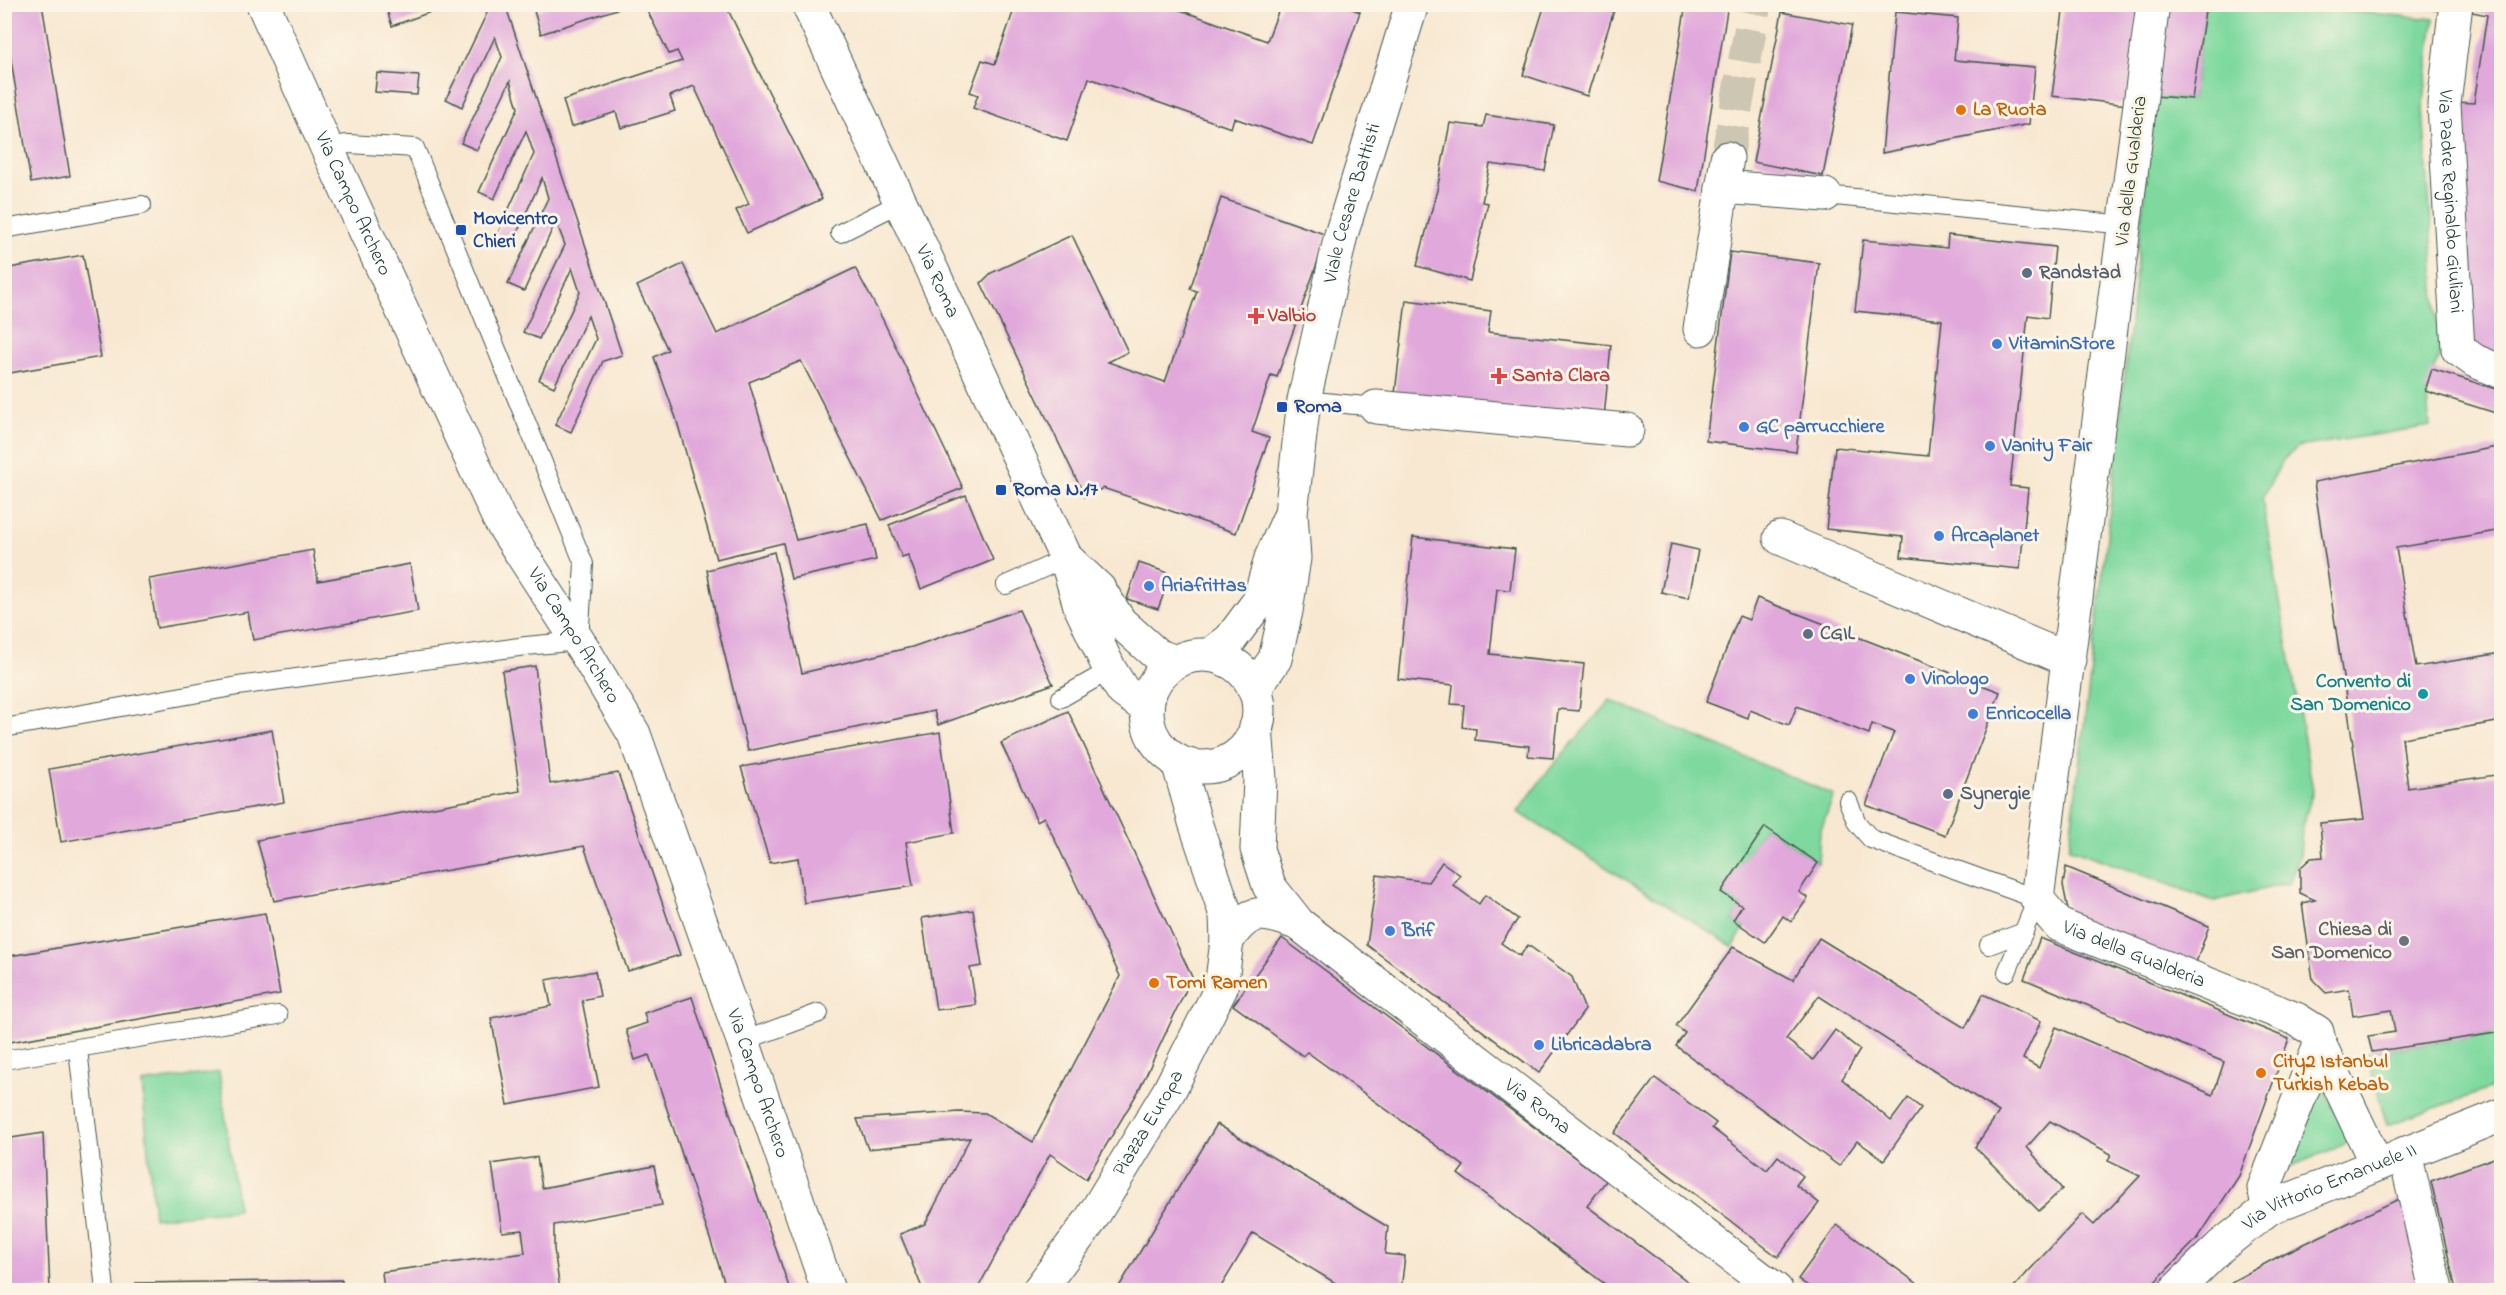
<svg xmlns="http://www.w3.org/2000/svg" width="2506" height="1295" font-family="'Indie Flower',sans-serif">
<rect width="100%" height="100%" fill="#fcf5e5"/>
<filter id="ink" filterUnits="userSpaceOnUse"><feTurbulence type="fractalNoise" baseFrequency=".0167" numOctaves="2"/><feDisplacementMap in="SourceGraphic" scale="12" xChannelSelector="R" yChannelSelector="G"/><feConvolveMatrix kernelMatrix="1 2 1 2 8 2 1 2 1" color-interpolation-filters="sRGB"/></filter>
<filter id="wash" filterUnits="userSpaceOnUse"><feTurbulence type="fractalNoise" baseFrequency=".008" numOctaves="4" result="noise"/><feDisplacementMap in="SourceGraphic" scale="24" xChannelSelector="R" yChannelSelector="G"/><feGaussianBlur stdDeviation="1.35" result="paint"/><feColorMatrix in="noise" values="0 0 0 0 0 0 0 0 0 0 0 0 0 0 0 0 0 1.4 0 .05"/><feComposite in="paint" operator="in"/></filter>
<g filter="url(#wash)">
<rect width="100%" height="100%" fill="#f8e8d1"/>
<g fill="#7fd99f" stroke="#4f8b6a" stroke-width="1.5">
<path d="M2206,5h74l154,14 -11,90 17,248c-16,26 -14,40 -10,69l-132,21 -15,13 -21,39 51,292 -11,38 -2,26 -11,28 -75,18 -145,-53 38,-311 48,-441 37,3z"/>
<polygon points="1610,700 1834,795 1820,832 1818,863 1765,827 1722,892 1742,906 1733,920 1744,928 1733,947 1518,812 1543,777"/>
<polygon points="2501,1032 2501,1085 2387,1125 2366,1053"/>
<polygon points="219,1072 238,1210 154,1218 142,1083"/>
<polygon points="2321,1085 2353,1141 2287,1168"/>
</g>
<g id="blocks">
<g fill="#e1a9db">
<polygon points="4,4 42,4 70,176 31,183 4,17"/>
<polygon points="385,4 450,4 450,5 392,26"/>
<polygon points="484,4 505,4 622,355 603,361 571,432 555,425 596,339 588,316 554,387 539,380 580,292 572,268 539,339 523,332 565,245 556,221 524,291 508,284 548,198 542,178 511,246 495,239 534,154 526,131 494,199 479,192 518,108 510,81 477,150 461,143 502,57 495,37 462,107 446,99 487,13"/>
<polygon points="554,4 629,4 629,5 541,34 534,11"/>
<polygon points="644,4 725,4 822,199 747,233 736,210 749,204 694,86 670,96 675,111 621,128 616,112 571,127 563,100 682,61 677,51 669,54"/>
<polygon points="1016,4 1163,4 1267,41 1281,4 1340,4 1360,12 1313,145 1234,118 1231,128 1089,78 1067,141 973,108 978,95 970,92 982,60 995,64"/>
<polygon points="1545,4 1616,4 1587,96 1523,75"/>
<polygon points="1686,4 1728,4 1698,191 1656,181"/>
<polygon points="2064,4 2139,4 2127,105 2052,96"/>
<polygon points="2168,4 2206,4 2192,99 2155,96"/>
<polygon points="2398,4 2442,4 2441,11"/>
<polygon points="2473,4 2502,4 2502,356 2472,345 2455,102 2474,103 2487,15 2472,12"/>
<polygon points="1782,12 1852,25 1823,176 1753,162"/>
<polygon points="1895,12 1958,18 1954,60 2035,67 2029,124 1882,153"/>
<polygon points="377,73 419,76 417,95 375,92"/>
<polygon points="1486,115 1554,125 1545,171 1490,164 1482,202 1488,203 1470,281 1417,266 1437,190 1450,123 1483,127"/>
<polygon points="1221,198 1327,235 1277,377 1271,375 1252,432 1269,438 1236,533 1103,488 1085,497 981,283 991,273 1072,235 1128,352 1108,362 1165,382 1197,291 1190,289"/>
<polygon points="1948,235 2055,247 2048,318 2028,315 2010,486 2028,488 2020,569 1901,557 1903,537 1826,529 1835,447 1928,456 1942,320 1855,311 1863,240 1947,248"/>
<polygon points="1730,252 1819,263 1796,452 1706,441"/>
<polygon points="83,255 101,357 4,374 4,269"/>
<polygon points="683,264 717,334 855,268 882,318 963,488 882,520 801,361 749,382 796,540 868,524 876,560 791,579 783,543 716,559 676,418 654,357 668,350 637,286"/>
<polygon points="1406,300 1491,311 1488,332 1611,345 1604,418 1394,402"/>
<polygon points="2432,369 2502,391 2502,415 2425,391"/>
<polygon points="2502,446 2502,530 2396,548 2416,667 2502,653 2502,721 2402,738 2408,788 2502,774 2502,1032 2372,1052 2368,1036 2395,1032 2391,1010 2353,1016 2349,989 2326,993 2313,980 2302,903 2315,900 2300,893 2300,868 2311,858 2323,857 2320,823 2364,819 2314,482"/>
<polygon points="966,495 993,560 921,589 908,555 902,557 889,525"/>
<polygon points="1413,537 1515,549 1510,590 1497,589 1490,654 1584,664 1579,711 1558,709 1553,758 1528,756 1529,746 1475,740 1476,729 1462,727 1464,705 1451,704 1453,685 1398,679"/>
<polygon points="1671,544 1698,550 1689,598 1661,592"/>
<polygon points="313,550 318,581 410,564 418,611 253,640 248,612 157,628 149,579"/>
<polygon points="774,552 802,673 912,647 1019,610 1053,684 938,725 934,711 748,751 717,623 707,570"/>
<polygon points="1139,563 1171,574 1158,609 1127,599"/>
<polygon points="1757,598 2000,692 1945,835 1866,805 1894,732 1872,724 1869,734 1797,706 1789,725 1750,710 1748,718 1706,702 1739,616 1749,620"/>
<polygon points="535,666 550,784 618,773 680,955 628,971 584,846 274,901 257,840 520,791 502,671"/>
<polygon points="1068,711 1192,977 1138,1092 1086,1179 1050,1154 978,1288 972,1290 923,1290 900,1234 925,1224 970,1138 868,1149 857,1119 959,1112 985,1113 1033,1142 1120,976 1044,817 1037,821 1001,743"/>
<polygon points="272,730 284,802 61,842 49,769"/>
<polygon points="940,732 954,833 906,842 913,886 804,903 798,858 770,863 741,767"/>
<polygon points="1765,827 1818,863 1799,892 1808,898 1791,922 1783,916 1765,942 1733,920 1742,906 1721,892"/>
<polygon points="1442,862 1460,875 1453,885 1479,904 1485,895 1518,919 1501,943 1520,956 1528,945 1572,977 1585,1010 1539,1073 1367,945 1377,875 1428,882"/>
<polygon points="2066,867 2209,926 2194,968 2079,924 2068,910 2063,885"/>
<polygon points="973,910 982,966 970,968 976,1005 936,1010 922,918"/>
<polygon points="265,913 280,994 4,1043 4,957"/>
<polygon points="1282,938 1606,1181 1587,1206 1699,1290 1613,1290 1458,1174 1464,1166 1307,1052 1303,1056 1233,1005"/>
<polygon points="1819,938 1965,1028 1983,994 2041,1021 2023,1059 2039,1068 2056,1027 2213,1095 2224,1062 2024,979 2040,938 2289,1039 2239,1176 2198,1238 2147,1290 2011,1290 2082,1214 2094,1225 2140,1176 2108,1161 2111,1154 2050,1121 2027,1147 2062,1189 2039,1211 1975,1147 1999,1112 1819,996 1786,1039 1813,1060 1835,1030 1860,1050 1842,1079 1891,1121 1908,1098 1921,1108 1884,1160 1857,1141 1839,1166 1676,1046 1685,1033 1676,1026 1733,947 1793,980"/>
<polygon points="595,971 600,996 582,1000 599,1087 508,1105 491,1018 551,1006 546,980"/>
<polygon points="692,997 742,1150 790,1290 727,1290 649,1055 635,1060 626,1030 647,1023 644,1013"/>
<polygon points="1655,1078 1716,1123 1712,1128 1767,1170 1778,1156 1803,1176 1796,1185 1819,1203 1778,1257 1614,1133"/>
<polygon points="1217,1124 1388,1227 1385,1254 1405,1256 1401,1290 1337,1290 1337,1284 1253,1233 1219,1290 1117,1290"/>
<polygon points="43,1133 50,1290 5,1290 5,1139"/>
<polygon points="2502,1155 2502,1290 2456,1290 2431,1181"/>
<polygon points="537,1157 542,1188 654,1166 662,1205 554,1225 554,1249 560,1290 384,1290 382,1272 525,1253 522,1230 502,1232 492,1164"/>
<polygon points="2403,1197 2426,1290 2333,1290 2330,1286 2326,1290 2223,1290 2237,1279 2285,1253"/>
<polygon points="1837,1225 1926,1290 1814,1290 1798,1279"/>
<polygon points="342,1280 341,1290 136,1290 136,1283"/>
</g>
</g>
</g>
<g filter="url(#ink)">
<use href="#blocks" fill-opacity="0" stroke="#40574c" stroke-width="1.5"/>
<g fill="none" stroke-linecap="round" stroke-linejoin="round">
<polyline stroke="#cdc6b2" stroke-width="33" stroke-dasharray="33 16" stroke-linecap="butt" points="1727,158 1755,4"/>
<g stroke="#40574c" stroke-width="20">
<g id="lane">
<polyline points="1825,195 2126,225"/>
<polyline points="4,229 142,205"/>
<polyline points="840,233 900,203"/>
<polyline points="1304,400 1376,407"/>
<polyline points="1006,585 1066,558"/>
<polyline points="1061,698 1110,670"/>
<polyline points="4,728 238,686 526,646 579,641 584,564 415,148 349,144 326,146"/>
<polyline points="1848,801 1857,823 1871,839 2037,899 2007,972"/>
<polyline points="1989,945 2024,932"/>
<polyline points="743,1041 819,1013"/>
<polyline points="78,1049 105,1290"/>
<polyline points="4,1060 278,1015"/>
</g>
</g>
<g stroke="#40574c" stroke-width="35">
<g id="street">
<path id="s1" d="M263,4l63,142 173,373 85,131 50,84 109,307 85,249"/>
<path id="s2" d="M2153,4l-116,895 22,26 237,94 21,13 3,13 56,118"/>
<path id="s3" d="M2456,4l-12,100 14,245 17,12 27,11"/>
<polyline points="1722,187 1825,195"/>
<polyline points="1700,329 1727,158"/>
<polyline points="1376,407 1627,430"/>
<polyline points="1780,538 2069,660"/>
<polyline points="2405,1153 2436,1290"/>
<polyline points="2269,1208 2264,1188 2320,1045"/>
<path id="s4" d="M2176,1290l45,-44 48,-38 233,-93"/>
</g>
</g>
<g stroke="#40574c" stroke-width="35">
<g id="secondary">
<path id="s5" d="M808,4l258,554 14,48 30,64 13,21 24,17"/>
<polyline points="1067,559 1099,589 1120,622 1157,655 1175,662"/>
<polyline points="1210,655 1230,640 1259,601 1271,558 1288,520"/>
<circle cx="1203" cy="711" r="56"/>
<path id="s6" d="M1254,689l21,-30 11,-48 8,-53 -3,-45 13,-113 37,-165 71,-231"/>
<path id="s7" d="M1256,727l4,52 -3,70 12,37 30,38 477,366"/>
<path d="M1227,941c22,-35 38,-30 72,-17"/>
<path id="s8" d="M1039,1290l51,-69 79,-130 52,-103 6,-47 -1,-26 -31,-93 -17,-60"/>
</g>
</g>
<use href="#lane" stroke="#fff" stroke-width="18"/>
<use href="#street" stroke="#fff" stroke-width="33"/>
<use href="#secondary" stroke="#fff" stroke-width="33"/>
</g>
</g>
<g fill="#e8710a" stroke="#fcf5e5" stroke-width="2">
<circle cx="1961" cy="110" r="6"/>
<circle cx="1154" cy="983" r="6"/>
<circle cx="2261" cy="1073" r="6"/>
</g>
<g fill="#1a4fb4" stroke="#fcf5e5" stroke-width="2">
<rect x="455" y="224" width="12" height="12" rx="3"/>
<rect x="1276" y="401" width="12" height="12" rx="3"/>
<rect x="995" y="484" width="12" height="12" rx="3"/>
</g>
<g fill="#5c6f8a" stroke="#fcf5e5" stroke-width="2">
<circle cx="2027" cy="273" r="6"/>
<circle cx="1808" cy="634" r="6"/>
<circle cx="1948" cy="794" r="6"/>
</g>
<g fill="#e0444e" stroke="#fcf5e5" stroke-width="2">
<path d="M1253 307h6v6h6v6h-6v6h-6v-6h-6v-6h6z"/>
<path d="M1496 367h6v6h6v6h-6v6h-6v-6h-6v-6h6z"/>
</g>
<g fill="#3f7fe0" stroke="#fcf5e5" stroke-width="2">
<circle cx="1997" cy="344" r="6"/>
<circle cx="1744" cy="427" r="6"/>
<circle cx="1990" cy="446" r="6"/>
<circle cx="1939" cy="536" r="6"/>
<circle cx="1149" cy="586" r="6"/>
<circle cx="1910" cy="679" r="6"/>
<circle cx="1973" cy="714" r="6"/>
<circle cx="1390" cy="931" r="6"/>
<circle cx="1539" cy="1045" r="6"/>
</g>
<circle fill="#0f9aa8" stroke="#fcf5e5" stroke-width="2" cx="2423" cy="694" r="6"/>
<circle fill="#6b7280" stroke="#fcf5e5" stroke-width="2" cx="2404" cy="941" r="6"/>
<g text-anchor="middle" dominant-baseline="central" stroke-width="6" stroke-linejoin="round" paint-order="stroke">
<g font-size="20" font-weight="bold" fill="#c56008" stroke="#fcf5e5" text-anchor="start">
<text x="1973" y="110">La Ruota</text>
<text x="1166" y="983">Tomi Ramen</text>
<text x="2273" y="1062">City2 Istanbul<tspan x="2273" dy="23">Turkish Kebab</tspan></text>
</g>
<g font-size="20" fill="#1f3d34" stroke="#fcf5e5">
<text transform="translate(2132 171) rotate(-83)">Via della Gualderia</text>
<text stroke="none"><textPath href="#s3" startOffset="198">Via Padre Reginaldo Giuliani</textPath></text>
<text stroke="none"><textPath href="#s1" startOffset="219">Via Campo Archero</textPath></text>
<text stroke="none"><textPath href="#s6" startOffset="501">Viale Cesare Battisti</textPath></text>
<text stroke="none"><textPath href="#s5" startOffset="306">Via Roma</textPath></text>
<text stroke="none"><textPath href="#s1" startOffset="705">Via Campo Archero</textPath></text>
<text stroke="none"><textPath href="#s2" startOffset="1017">Via della Gualderia</textPath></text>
<text stroke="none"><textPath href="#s1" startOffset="1191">Via Campo Archero</textPath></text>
<text stroke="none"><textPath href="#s7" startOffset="510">Via Roma</textPath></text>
<text stroke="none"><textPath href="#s8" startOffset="200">Piazza Europa</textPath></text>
<text stroke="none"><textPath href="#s4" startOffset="188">Via Vittorio Emanuele II</textPath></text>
</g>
<g font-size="20" font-weight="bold" fill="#164399" stroke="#fcf5e5" text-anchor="start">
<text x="473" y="219">Movicentro<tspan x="473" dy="23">Chieri</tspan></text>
<text x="1294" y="407">Roma</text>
<text x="1013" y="490">Roma N.17</text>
</g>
<g font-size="20" font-weight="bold" fill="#4e5e75" stroke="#fcf5e5" text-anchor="start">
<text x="2039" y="273">Randstad</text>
<text x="1820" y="634">CGIL</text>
<text x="1960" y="794">Synergie</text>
</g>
<g font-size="20" font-weight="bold" fill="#be3a42" stroke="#fcf5e5" text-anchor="start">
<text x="1268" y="316">Valbio</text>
<text x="1512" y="376">Santa Clara</text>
</g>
<g font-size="20" font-weight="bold" fill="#366cbe" stroke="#fcf5e5" text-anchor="start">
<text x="2009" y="344">VitaminStore</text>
<text x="1756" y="427">GC parrucchiere</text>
<text x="2002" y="446">Vanity Fair</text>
<text x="1951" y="536">Arcaplanet</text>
<text x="1161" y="586">Ariafrittas</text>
<text x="1922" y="679">Vinologo</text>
<text x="1985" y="714">Enricocella</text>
<text x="1402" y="931">Brif</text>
<text x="1551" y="1045">Libricadabra</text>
</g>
<g font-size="20" font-weight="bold" fill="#0d838f" stroke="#fcf5e5" text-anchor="end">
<text x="2411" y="682">Convento di<tspan x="2411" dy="23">San Domenico</tspan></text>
</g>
<g font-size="20" font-weight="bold" fill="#5b616d" stroke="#fcf5e5" text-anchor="end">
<text x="2392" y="930">Chiesa di<tspan x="2392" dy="23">San Domenico</tspan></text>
</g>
</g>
<rect width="2506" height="1295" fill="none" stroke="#fcf5e5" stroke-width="24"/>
</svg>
